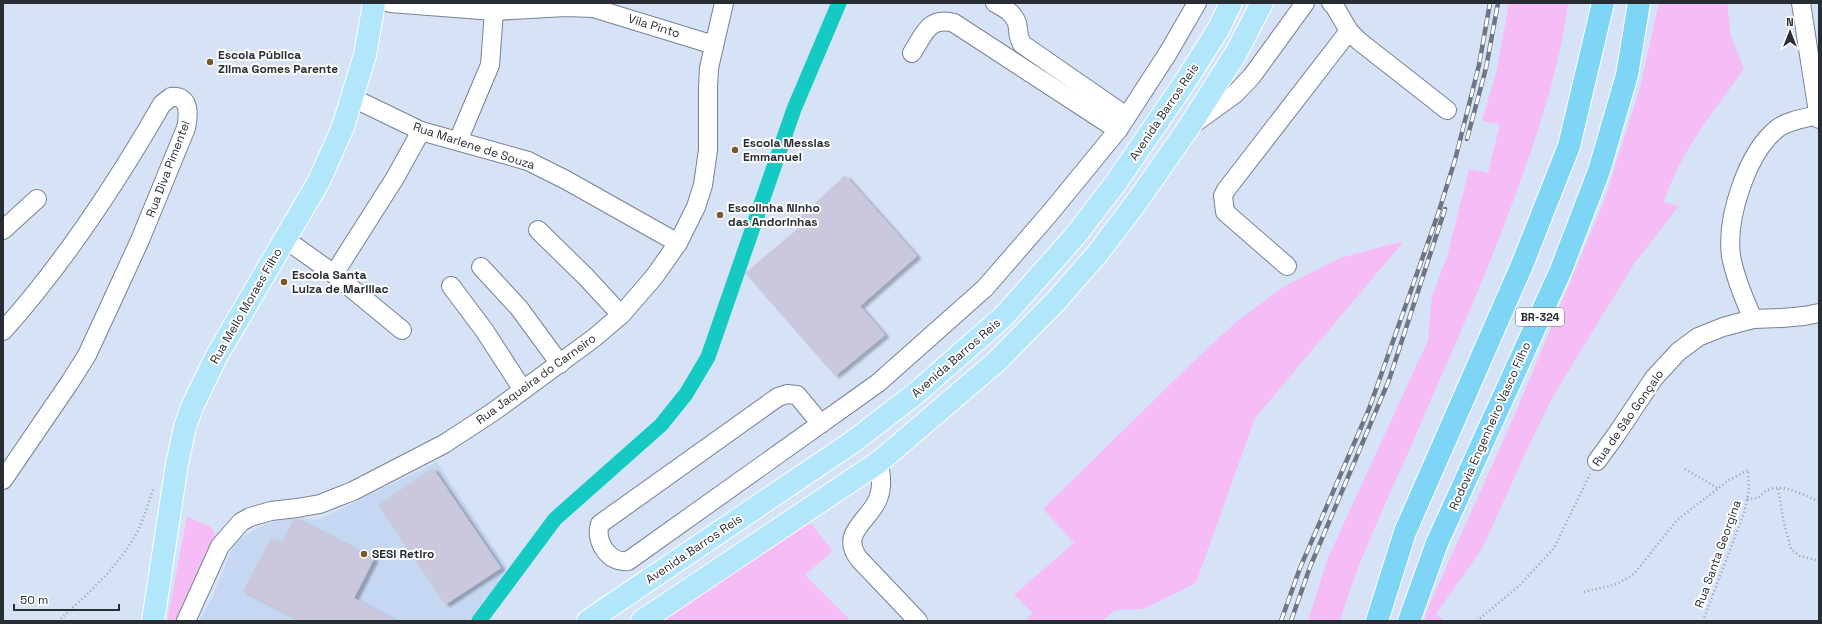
<svg xmlns="http://www.w3.org/2000/svg" width="1822" height="624" font-family="'Space Grotesk',sans-serif">
<defs>
<filter id="shadow"><feDropShadow dx="4.5" dy="2.5" stdDeviation="1" flood-color="#0004"/></filter>
</defs>
<rect width="100%" height="100%" fill="#d6e3f7"/>
<polygon fill="#c6d7f1" points="437,462 507,567 486,603 472,621 199,621 213,596 235,541 266,524 295,517 318,520"/>
<g fill="#f6bcf6">
<path d="M1509,3h59c-8,63 -28,123 -49,182 -34,95 -76,187 -116,279 -23,51 -47,103 -63,157h-32l20,-63 100,-218 4,-44 15,-39 22,-88 19,4 12,-49 -18,-3 15,-52z"/>
<path d="M1659,3h68l4,33 13,33c-32,45 -63,81 -80,133l15,4 -45,58 -68,111 -15,25 -26,54 -43,95 -46,65 9,7h-21l7,-20 78,-173 95,-227 36,-113z"/>
<polygon points="1404,241 1255,418 1196,583 1143,609 1115,610 1102,621 1025,621 1033,613 1014,595 1074,543 1043,509 1193,362 1236,322 1285,286 1340,258"/>
<polygon points="187,517 210,526 216,536 193,581 177,621 167,621"/>
<polygon points="808,520 833,551 805,575 851,621 659,621"/>
</g>
<g fill="none" stroke-linecap="round" stroke-linejoin="round">
<polyline stroke="#14cac3" stroke-width="15" points="479,621 555,519 661,425 686,394 708,357 794,109 839,3"/>
</g>
<g fill="#cbc8de" filter="url(#shadow)">
<polygon points="845,175 917,256 860,306 885,335 835,376 745,273 801,226 796,221"/>
<polygon points="433,468 501,568 445,605 378,505"/>
<polygon points="294,519 297,519 374,559 354,598 397,621 301,621 243,591 271,538 281,543"/>
</g>
<g fill="none" stroke-linecap="round" stroke-linejoin="round">
<g stroke="#768294" stroke-width="20">
<g id="minor">
<polyline points="390,3 494,11 566,7 593,8 714,45"/>
<path d="M995,3c9,5 18,9 22,20 2,8 0,13 5,21l104,72"/>
<polyline points="1331,3 1335,7 1349,31 1359,41 1447,110"/>
<polyline points="1801,3 1819,119"/>
<path d="M912,53c12,-19 17,-37 42,-30l164,107"/>
<polyline points="353,98 421,131 528,161 566,180 678,243"/>
<polyline points="1192,125 1235,94 1252,76 1305,3"/>
<polyline points="458,141 490,65 494,11"/>
<polyline points="3,230 37,199"/>
<polyline points="538,230 586,277 621,315"/>
<polyline points="285,239 334,274 402,330"/>
<polyline points="1287,266 1225,212 1223,196 1226,190 1349,31"/>
<polyline points="481,267 519,308 560,364"/>
<polyline points="334,274 395,178 421,131"/>
<polyline points="451,286 484,330 523,390"/>
<path d="M1753,319c-9,-20 -18,-41 -22,-63 -5,-38 16,-104 47,-128 11,-8 28,-10 40,-13"/>
<path d="M3,331c62,-69 113,-147 159,-227l9,-7c19,-2 18,17 15,31l-46,112 -28,61 -25,54 -17,27 -67,98"/>
<path d="M821,424l-24,-29 -10,-1 -9,3 -178,127c-6,18 10,40 28,37l250,-178 107,-95 65,-75 68,-83 50,-77 29,-50"/>
<polyline points="1597,461 1616,435 1654,378 1678,352 1698,337 1723,327 1753,319 1782,318 1804,316 1819,313"/>
<path d="M879,462c2,13 4,25 -1,37 -9,22 -39,34 -19,60l59,62"/>
<polyline points="186,621 220,546 241,522 250,517 271,511 297,508 320,504 335,498 353,491 444,444 493,412 594,338 621,315 654,277 678,243 696,207 703,185 708,150 708,87 709,68 724,3"/>
</g>
</g>
<g stroke="#fff" stroke-width="24">
<g id="major">
<polyline points="153,621 177,464 185,427 192,407 216,357 319,181 343,127 365,55 374,3"/>
<polyline points="588,621 854,441 915,394 1004,316 1075,236 1115,184 1185,82 1219,28 1231,3"/>
<polyline points="642,621 879,462 997,361 1056,301 1098,253 1138,200 1189,127 1236,53 1262,3"/>
</g>
</g>
<g stroke="#fff" stroke-width="24">
<g id="highway">
<polyline points="1377,621 1405,532 1522,265 1569,146 1603,3"/>
<polyline points="1409,621 1437,543 1561,270 1599,171 1627,75 1639,3"/>
</g>
</g>
<g stroke="#949ead" stroke-width="2.5" stroke-dasharray="1 3" stroke-linecap="butt">
<polyline points="1685,469 1719,489"/>
<polyline points="1778,489 1784,523 1791,549 1800,556 1819,561"/>
<path d="M1747,499c18,0 12,-6 23,-10 15,-5 34,7 49,12"/>
<polyline points="1584,592 1617,584 1634,574 1677,520 1729,480 1748,470 1749,490 1744,513 1703,621"/>
<path d="M58,621c27,-24 61,-55 78,-87 8,-15 12,-31 18,-46"/>
<polyline points="1477,621 1519,586 1554,548 1590,474"/>
</g>
<use href="#minor" stroke="#fff" stroke-width="18"/>
<use href="#major" stroke="#b2e6fa" stroke-width="22"/>
<use href="#highway" stroke="#7ed5f6" stroke-width="22"/>
<g stroke="#6e7683" stroke-width="4.5">
<g id="rail">
<polyline points="1467,139 1486,68 1498,3"/>
<polyline points="1281,621 1300,568 1369,409 1438,214 1455,160 1479,65 1490,3"/>
<polyline points="1291,621 1310,567 1389,380 1445,209"/>
</g>
</g>
<use href="#rail" stroke="#fff" stroke-width="3" stroke-dasharray="9" stroke-linecap="butt"/>
</g>
<g fill="#78562e" stroke="#fff" stroke-width="1.5">
<circle cx="210" cy="62" r="4"/>
<circle cx="735" cy="150" r="4"/>
<circle cx="720" cy="215" r="4"/>
<circle cx="284" cy="282" r="4"/>
<circle cx="364" cy="554" r="4"/>
</g>
<g text-anchor="middle" dominant-baseline="central" stroke-width="4" stroke-linejoin="round" paint-order="stroke">
<rect fill="#fff" stroke="#686c71" stroke-width="1" x="1516" y="308" width="48" height="18" rx="3"/>
<g font-size="11" font-weight="bold" fill="#282d34">
<text x="1540" y="317">BR-324</text>
</g>
<g font-size="12" fill="#282d34" stroke="#fff">
<text transform="translate(654 26) rotate(17)">Vila Pinto</text>
<text transform="translate(1164 112) rotate(-56)">Avenida Barros Reis</text>
<text transform="translate(474 146) rotate(18)">Rua Marlene de Souza</text>
<text transform="translate(168 169) rotate(-69)">Rua Diva Pimentel</text>
<text transform="translate(246 306) rotate(-60)">Rua Mello Moraes Filho</text>
<text transform="translate(956 358) rotate(-41)">Avenida Barros Reis</text>
<text transform="translate(536 379) rotate(-36)">Rua Jaqueira do Carneiro</text>
<text transform="translate(1628 418) rotate(-55)">Rua de São Gonçalo</text>
<text transform="translate(1490 426) rotate(-66)">Rodovia Engenheiro Vasco Filho</text>
<text transform="translate(694 549) rotate(-34)">Avenida Barros Reis</text>
<text transform="translate(1718 554) rotate(-70)">Rua Santa Georgina</text>
</g>
<g font-size="12" font-weight="bold" fill="#282d34" stroke="#fff" text-anchor="start">
<text x="218" y="55">Escola Pública<tspan x="218" dy="14">Zilma Gomes Parente</tspan></text>
<text x="743" y="143">Escola Messias<tspan x="743" dy="14">Emmanuel</tspan></text>
<text x="728" y="208">Escolinha Ninho<tspan x="728" dy="14">das Andorinhas</tspan></text>
<text x="292" y="275">Escola Santa<tspan x="292" dy="14">Luiza de Marillac</tspan></text>
<text x="372" y="554">SESI Retiro</text>
</g>
</g>
<rect width="1822" height="624" fill="none" stroke="#282d34" stroke-width="8"/>
<g transform="translate(1790 32)" stroke="#ffffff" stroke-width="3" paint-order="stroke">
<path d="M0-3L7 15L0 10L-7 15Z" fill="#282d34"/>
<text y="-6" font-size="11" font-weight="bold" text-anchor="middle" fill="#282d34">N</text>
</g>
<path d="M14 604v6h105v-6" fill="none" stroke="#282d34" stroke-width="2"/>
<text x="20" y="604" font-size="12" fill="#282d34" stroke="#ffffff" stroke-width="3" paint-order="stroke">50 m</text>
</svg>
